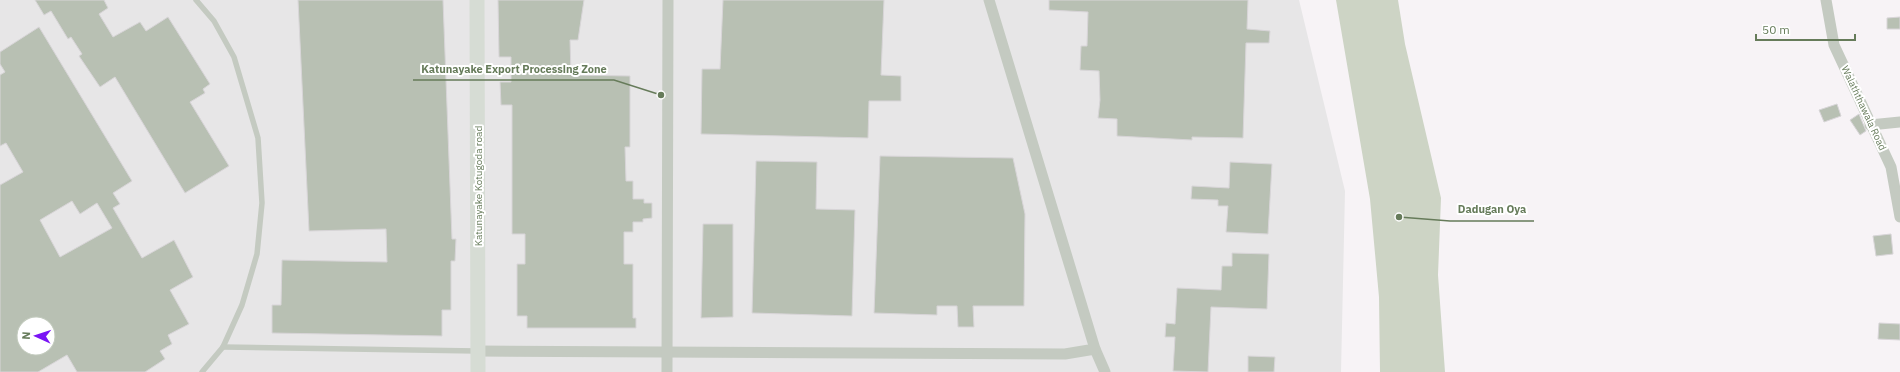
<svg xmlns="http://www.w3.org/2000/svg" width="1900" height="372" font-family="'IBM Plex Sans',sans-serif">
<rect width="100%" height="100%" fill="#f7f3f6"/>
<path fill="#e7e6e7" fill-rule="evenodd" d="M0,0h1299l46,191 -4,181h-1341zM24,324h24v24h-24z"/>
<polygon fill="#cdd4c5" points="1336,0 1398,0 1405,44 1441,198 1438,275 1445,372 1380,372 1379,297 1370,199"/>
<g fill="#b8c0b3" stroke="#d8d5d8" fill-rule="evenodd">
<polygon points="35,0 104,0 108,8 99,14 113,37 140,22 146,31 168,17 210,84 203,89 205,93 190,102 229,166 185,193 115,77 100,87 79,56 82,54 71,37 68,39 51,11 44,15"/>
<polygon points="298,0 443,0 452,239 456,239 455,261 451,261 451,310 442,310 442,336 272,333 272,305 281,305 282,260 387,262 386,229 309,231"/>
<polygon points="498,0 584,0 578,40 570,40 571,75 630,76 630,147 625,147 626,181 633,181 633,199 644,199 644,203 652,203 652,218 643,219 643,222 633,222 633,232 624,232 624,264 633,264 633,318 636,318 636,328 527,328 527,316 517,316 517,264 525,264 525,234 512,234 512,105 501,105 500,82 511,82 511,57 499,57"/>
<polygon points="723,0 884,0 881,75 901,76 901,101 869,101 868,138 701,134 702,69 720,69"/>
<polygon points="1049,0 1248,0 1247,29 1270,31 1269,43 1246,43 1243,138 1192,137 1192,140 1117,136 1117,119 1098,118 1100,100 1099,71 1080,70 1081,46 1087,46 1088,12 1049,10"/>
<polygon points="1900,17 1900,29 1887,29 1887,18"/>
<path d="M39,27l93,154 -19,12 7,11 -7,4 29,50 32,-18 19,37 -23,13 19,34 -21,11 4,9 -12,7 5,8 -20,13h-68l-10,-17 -29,17h-38v-187l23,-13 -17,-29 -6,3v-71l5,-3 -5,-8v-12zM72,201l8,13 17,-11 15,25 -52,29 -20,-37zM24,324h24v24h-24z"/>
<polygon points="1837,104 1841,116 1824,122 1819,110"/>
<polygon points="1859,114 1866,131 1860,135 1850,120"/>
<polygon points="880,156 1013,158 1025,214 1024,306 973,306 974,327 958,327 957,306 937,306 937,315 874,313"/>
<polygon points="756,161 817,162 816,209 855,210 852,316 752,313"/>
<polygon points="1230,162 1272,164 1268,234 1226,232 1228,206 1218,206 1218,200 1191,199 1192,186 1229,188"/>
<polygon points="703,224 733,224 733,317 701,318"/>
<polygon points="1891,234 1893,254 1876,256 1873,236"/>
<polygon points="1232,253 1269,254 1267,309 1211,307 1208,372 1173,371 1175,337 1165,337 1166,323 1175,324 1177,288 1221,290 1222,266 1232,266"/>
<polygon points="1879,323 1900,324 1900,340 1878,339"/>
<polygon points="1248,356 1275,357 1274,372 1248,372"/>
</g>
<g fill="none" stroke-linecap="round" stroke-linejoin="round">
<g stroke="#c4cac1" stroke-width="5.5">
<polyline points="196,0 214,21 234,57 258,138 262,203 257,254 242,305 223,347 202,372"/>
<polyline points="223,347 477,351"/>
</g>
<g stroke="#c4cac1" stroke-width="11">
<polyline points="1826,0 1834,45 1891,167 1900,217"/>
<polyline points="1870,125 1900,122"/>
<polyline points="1095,349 1105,372"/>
<polyline points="478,351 1065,354 1095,349 989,0"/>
<polyline points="667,372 668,0"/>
</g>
<polyline stroke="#d6dcd4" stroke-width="15" points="477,0 478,372"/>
</g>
<g text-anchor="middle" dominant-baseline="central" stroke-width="4" stroke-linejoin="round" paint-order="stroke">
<g font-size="10" fill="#667b5a" stroke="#fff">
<text transform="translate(1864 108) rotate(65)">Walaththawala Road</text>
<text transform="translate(478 186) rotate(-90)">Katunayake Kotugoda road</text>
</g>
</g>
<path fill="none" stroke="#667b5a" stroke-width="1.5" d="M661 95L614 80H413M1399 217L1450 221H1534"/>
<g fill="#667b5a" stroke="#fff" stroke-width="1.5">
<circle cx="661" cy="95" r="4"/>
<circle cx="1399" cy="217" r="4"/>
</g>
<g font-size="11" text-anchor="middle" font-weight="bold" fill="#667b5a" stroke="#fff" stroke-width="4" stroke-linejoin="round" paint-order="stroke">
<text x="514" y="73">Katunayake Export Processing Zone</text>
<text x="1492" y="213">Dadugan Oya</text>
</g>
<g transform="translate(36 336) rotate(273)"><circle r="19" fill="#ffffff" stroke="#c2cabd"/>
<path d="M0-3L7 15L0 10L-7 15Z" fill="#7a14f5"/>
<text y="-6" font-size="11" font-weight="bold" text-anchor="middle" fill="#667b5a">N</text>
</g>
<path d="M1756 34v6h99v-6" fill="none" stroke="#667b5a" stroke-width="2"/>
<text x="1762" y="34" font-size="12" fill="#667b5a" stroke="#ffffff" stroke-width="3" paint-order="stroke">50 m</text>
</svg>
